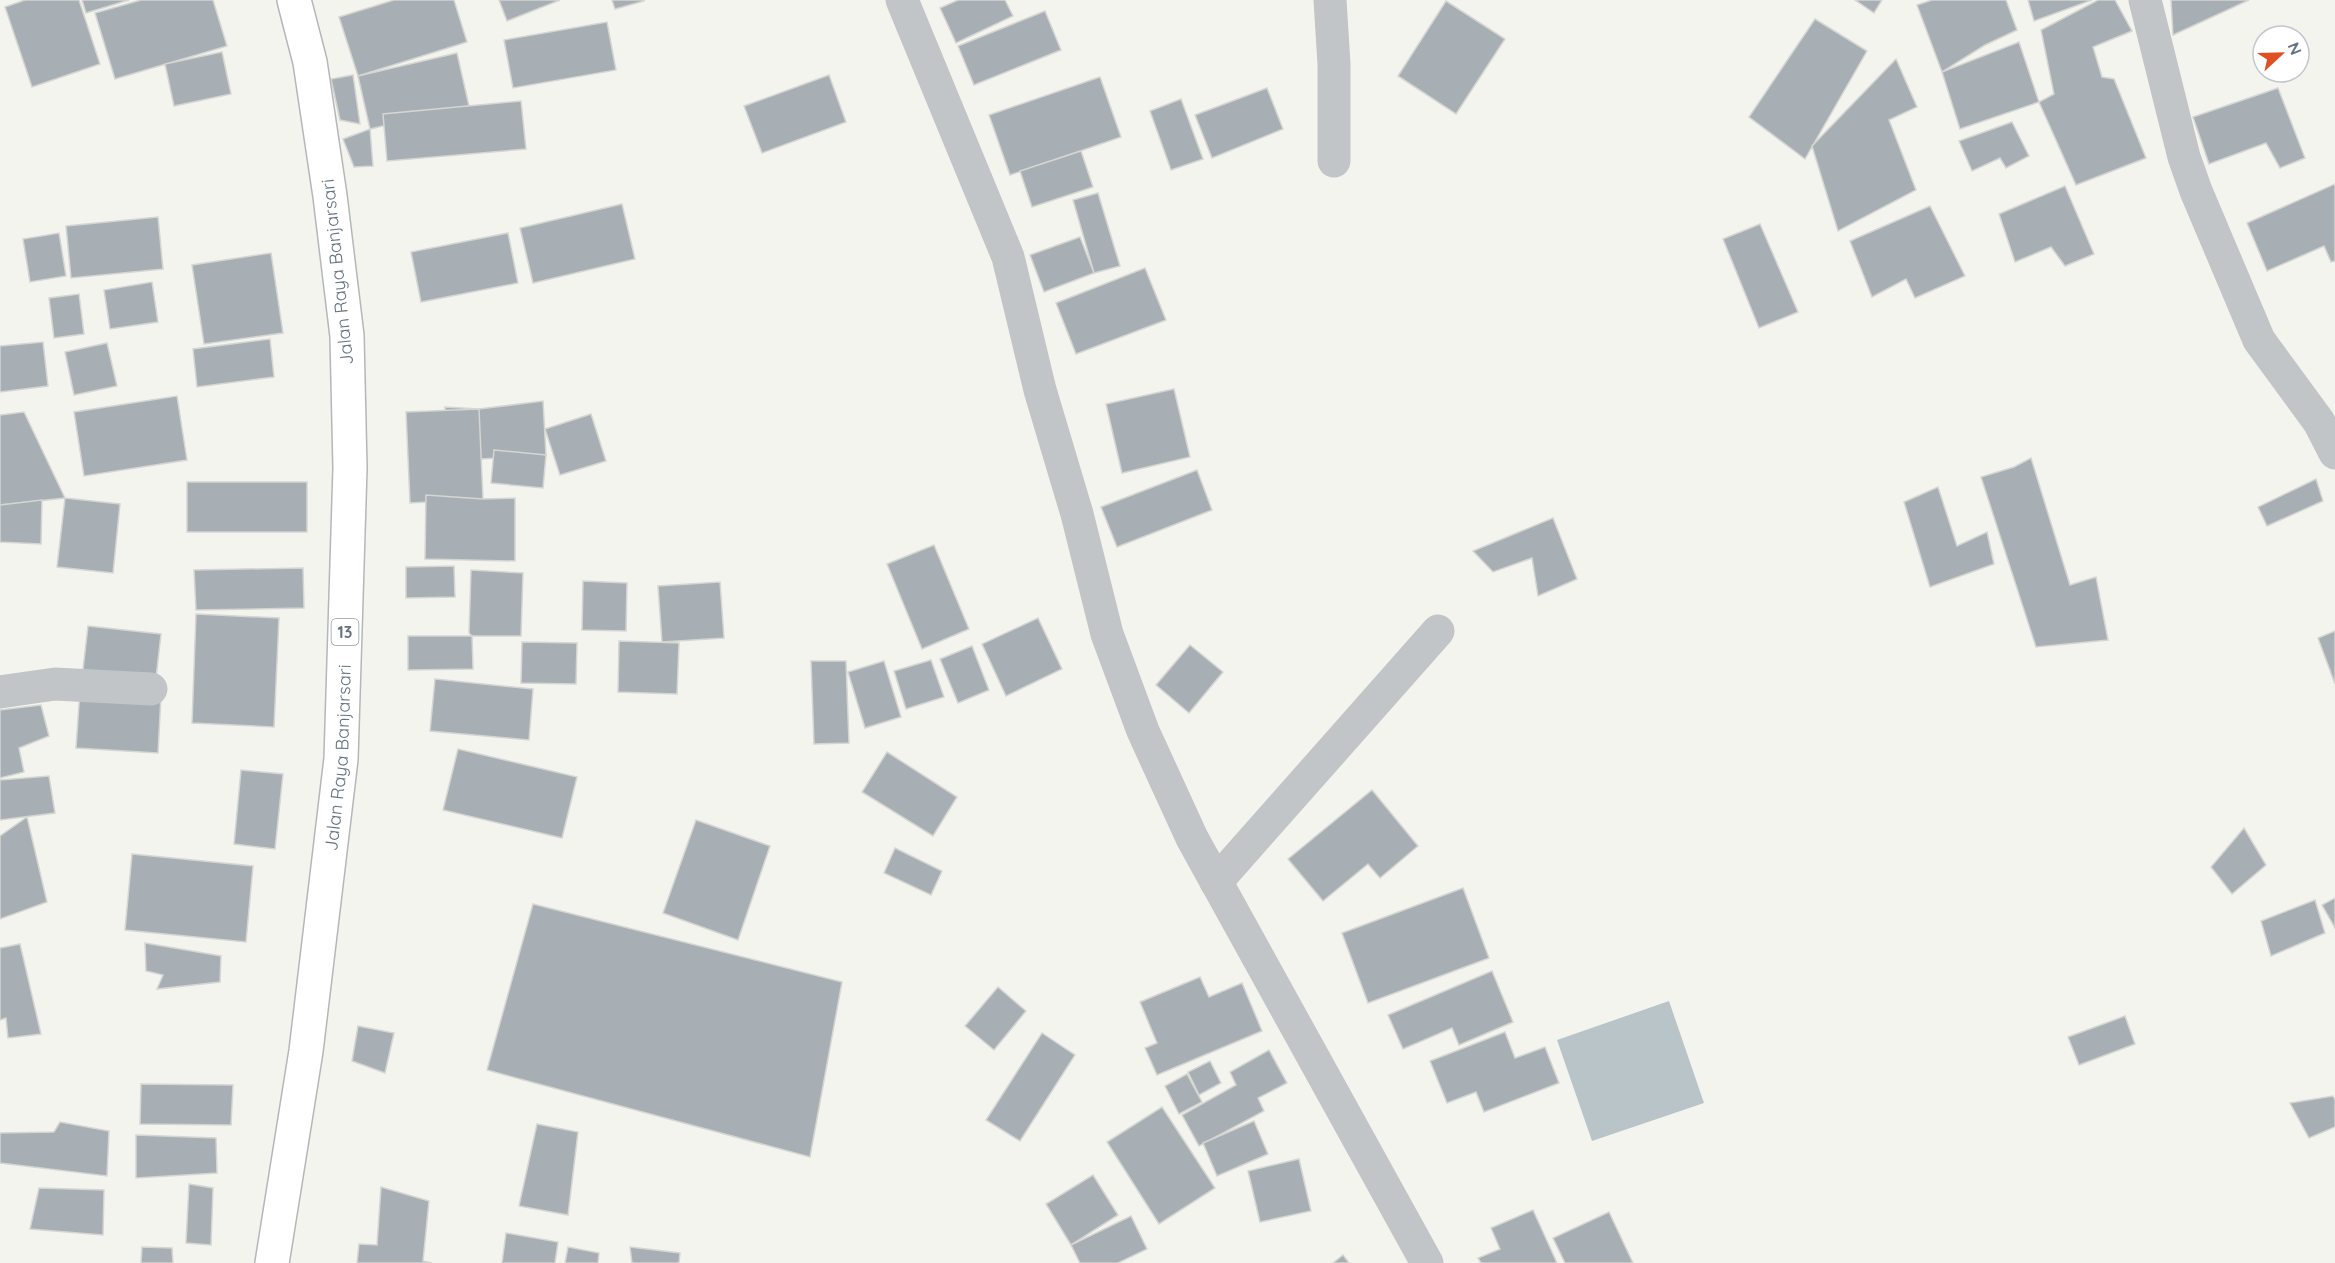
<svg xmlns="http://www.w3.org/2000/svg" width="2335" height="1263" font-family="Quicksand,sans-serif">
<rect width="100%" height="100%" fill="#f4f4ef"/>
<polygon fill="#b9c4c9" points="1669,1001 1704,1103 1592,1141 1557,1040"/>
<g fill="#a7afb4" stroke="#d5d5d2" stroke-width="1.5">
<polygon points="25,0 79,0 100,64 32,87 5,7"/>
<polygon points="82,0 129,0 86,13"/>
<polygon points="141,0 213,0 227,46 115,79 95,13"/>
<polygon points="394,0 454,0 467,42 358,76 339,17"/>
<polygon points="499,0 560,0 507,21"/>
<polygon points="612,0 644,0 644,1 615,9"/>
<polygon points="958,0 1005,0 1013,16 956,43 940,8"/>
<polygon points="1855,0 1882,0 1874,13"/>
<polygon points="1932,0 2006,0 2017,30 1985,45 1942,72 1917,5"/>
<polygon points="2028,0 2092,0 2034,21"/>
<polygon points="2098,0 2115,0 2132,31 2093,47 2102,77 2114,79 2146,158 2076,185 2039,102 2054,94 2041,30"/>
<polygon points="2171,0 2249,0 2173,35"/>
<polygon points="1446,1 1505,39 1456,114 1398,76"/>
<polygon points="1045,11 1061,50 974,85 958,46"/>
<polygon points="1815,19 1867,51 1805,159 1749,117"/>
<polygon points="607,22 616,70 513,88 504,40"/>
<polygon points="2019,42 2039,102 1960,129 1942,72"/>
<polygon points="222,52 231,94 174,106 165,64"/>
<polygon points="457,53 469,106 370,129 358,76"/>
<polygon points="1896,59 1917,107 1889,120 1916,190 1838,231 1812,146"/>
<polygon points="353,75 360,124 340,120 331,79"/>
<polygon points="829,75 846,122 762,153 744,106"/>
<polygon points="1100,77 1121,137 1010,175 989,115"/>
<polygon points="1267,88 1283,129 1212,158 1195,115"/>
<polygon points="2278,88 2305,158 2280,168 2266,143 2209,164 2193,117"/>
<polygon points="1181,99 1203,159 1171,170 1150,111"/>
<polygon points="521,101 526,149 387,161 383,114"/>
<polygon points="2012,122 2029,156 2006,168 2000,158 1972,171 1959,141"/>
<polygon points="370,129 373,166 354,167 343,139"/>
<polygon points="1081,151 1093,187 1032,207 1020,171"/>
<polygon points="2335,184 2335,261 2331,262 2324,246 2267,271 2247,223"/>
<polygon points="2065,186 2094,254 2065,266 2051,247 2015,262 1999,214"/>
<polygon points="1098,193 1120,266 1094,273 1073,200"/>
<polygon points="622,204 635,259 533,283 520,228"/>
<polygon points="1930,206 1965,276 1915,298 1906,279 1872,297 1850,241"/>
<polygon points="158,217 163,269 71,278 66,226"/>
<polygon points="1760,224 1798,312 1759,328 1723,239"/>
<polygon points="59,233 66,276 30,282 23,239"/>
<polygon points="508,233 518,283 421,302 411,252"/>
<polygon points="1080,237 1094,273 1044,292 1030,255"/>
<polygon points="271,253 283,333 204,344 192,265"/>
<polygon points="1145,268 1166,320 1076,354 1056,303"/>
<polygon points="152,282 158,322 110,329 104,290"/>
<polygon points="79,294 84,334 54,338 49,298"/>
<polygon points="270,339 274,377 197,387 193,349"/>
<polygon points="43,342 48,386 0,392 0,346"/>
<polygon points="107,343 117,386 74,395 65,352"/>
<polygon points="1174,389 1190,457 1122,473 1106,404"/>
<polygon points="177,396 187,460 84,476 74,412"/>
<polygon points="543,401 546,455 448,461 445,407 479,409"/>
<polygon points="479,409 483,499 410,503 406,412"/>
<polygon points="24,412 65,498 0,505 0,415"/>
<polygon points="591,414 606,461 560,475 545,429"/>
<polygon points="494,450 546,455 543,488 491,483"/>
<polygon points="2031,458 2070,585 2096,577 2108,640 2036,647 1981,477 2014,467"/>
<polygon points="1197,470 1212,510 1117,547 1101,507"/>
<polygon points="2316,479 2323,501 2267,526 2258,507"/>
<rect x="187" y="482" width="120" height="50"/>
<polygon points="1938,487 1957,546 1987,532 1994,564 1930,587 1904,502"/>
<polygon points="426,495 483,499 515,498 515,561 425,559"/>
<polygon points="65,498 120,504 113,573 57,567"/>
<polygon points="42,500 41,544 0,542 0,505"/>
<polygon points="1553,518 1577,579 1538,596 1532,558 1493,572 1473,551"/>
<polygon points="934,545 969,629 922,649 887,564"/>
<polygon points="454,566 455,597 406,598 406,567"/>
<polygon points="303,568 304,608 196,610 194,570"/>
<polygon points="471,570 523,573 521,636 472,636 469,633"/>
<polygon points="583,581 627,583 626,631 582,630"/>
<polygon points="720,582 724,638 662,642 658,586"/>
<polygon points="196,614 279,618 274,727 192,723"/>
<polygon points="1038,618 1062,669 1006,696 982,644"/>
<polygon points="88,626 161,634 155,687 82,678"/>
<polygon points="2335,631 2335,684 2318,638"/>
<polygon points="408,636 472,636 473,669 408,670"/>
<polygon points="619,641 679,643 677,694 618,692"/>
<polygon points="522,642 577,643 576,684 521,683"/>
<polygon points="1190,645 1223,672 1189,713 1156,685"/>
<polygon points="972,646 989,690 958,703 940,659"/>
<polygon points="931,660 944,697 906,709 894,671"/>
<polygon points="811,661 846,661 849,743 814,744"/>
<polygon points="884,661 901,717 865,728 848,672"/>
<polygon points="435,679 533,689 529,740 430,731"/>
<polygon points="80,690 161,696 158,753 76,748"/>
<polygon points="41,705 49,736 19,748 24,772 0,778 0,710"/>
<polygon points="458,749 577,777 562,838 443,810"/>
<polygon points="887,752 957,797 933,836 862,792"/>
<polygon points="241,770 283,774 275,849 234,844"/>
<polygon points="49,776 55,813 0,820 0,780"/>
<polygon points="1372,790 1418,846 1380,878 1368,864 1323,901 1288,859"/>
<polygon points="27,817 47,902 0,919 0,836"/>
<polygon points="696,820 770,846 738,940 663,913"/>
<polygon points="2244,828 2266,865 2232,894 2211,867"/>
<polygon points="895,848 942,871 931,895 884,873"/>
<polygon points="132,854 253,866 246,942 125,930"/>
<polygon points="1463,888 1489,958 1368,1003 1342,933"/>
<polygon points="2335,898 2335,928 2322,905"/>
<polygon points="2315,900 2325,933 2271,956 2261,921"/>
<polygon points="533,904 842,982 810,1157 487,1070"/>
<polygon points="145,943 221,956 220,982 157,989 163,975 146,971"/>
<polygon points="20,944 41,1034 8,1038 6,1018 0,1020 0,948"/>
<polygon points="1492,971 1513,1022 1459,1045 1452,1028 1403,1049 1388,1015"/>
<polygon points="1200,977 1209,997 1242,983 1262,1031 1157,1075 1145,1048 1157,1043 1140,1002"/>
<polygon points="998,987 1026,1011 994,1050 965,1026"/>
<polygon points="2125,1016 2135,1044 2079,1065 2068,1037"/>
<polygon points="358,1026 394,1033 385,1073 352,1061"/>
<polygon points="1505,1032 1515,1058 1545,1047 1559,1083 1484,1112 1476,1092 1447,1103 1430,1061"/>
<polygon points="1042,1033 1075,1055 1020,1141 986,1120"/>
<polygon points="1269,1050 1287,1083 1258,1098 1264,1111 1199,1146 1182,1115 1236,1085 1230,1072"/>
<polygon points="1210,1061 1221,1083 1199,1095 1188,1072"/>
<polygon points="1187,1074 1202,1102 1179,1114 1165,1086"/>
<polygon points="141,1084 233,1085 231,1125 140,1124"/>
<polygon points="2333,1096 2335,1100 2335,1127 2309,1138 2290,1103"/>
<polygon points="1162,1107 1215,1188 1159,1224 1107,1142"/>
<polygon points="1254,1121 1268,1154 1217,1176 1203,1143"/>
<polygon points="60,1122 109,1131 107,1176 0,1163 0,1133 54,1132"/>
<polygon points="537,1124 578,1132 568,1215 519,1206"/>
<polygon points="136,1135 216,1138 217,1173 136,1178"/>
<polygon points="1299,1159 1311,1211 1260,1222 1248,1171"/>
<polygon points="1093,1175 1118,1215 1071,1245 1046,1204"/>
<polygon points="189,1184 213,1188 211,1245 186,1243"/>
<polygon points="381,1187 429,1201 423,1261 432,1263 357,1263 359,1244 377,1245"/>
<polygon points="39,1188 104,1190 103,1235 30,1229"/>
<polygon points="1533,1210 1557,1263 1481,1263 1478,1258 1500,1249 1491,1228"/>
<polygon points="1609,1212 1633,1263 1565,1263 1553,1238"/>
<polygon points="1131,1216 1147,1249 1118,1263 1080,1263 1071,1245"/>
<polygon points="506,1233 558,1242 555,1263 502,1263"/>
<polygon points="142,1247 172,1248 173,1263 141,1263"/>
<polygon points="568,1247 599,1253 598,1263 565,1263"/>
<polygon points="630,1247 680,1253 679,1263 632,1263"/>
<polygon points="1343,1255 1349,1263 1333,1263"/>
</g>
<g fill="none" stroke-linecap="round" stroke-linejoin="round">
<g stroke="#b4b7ba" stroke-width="36">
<g id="highway">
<path id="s1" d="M272,1263l34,-212 35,-292 9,-291 -3,-132 -17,-140 -20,-134 -16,-62"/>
</g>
</g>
<g stroke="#c1c5c8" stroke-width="33">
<polyline points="902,0 1008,257 1040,390 1077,514 1107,634 1143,731 1192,838 1427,1263"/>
<polyline points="1330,0 1334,64 1334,161"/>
<polyline points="2145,0 2184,157 2196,191 2259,340 2319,422 2335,453"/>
<polyline points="0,692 55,684 151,689"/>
<polyline points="1216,882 1438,631"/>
</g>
<use href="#highway" stroke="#fff" stroke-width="33"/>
</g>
<g text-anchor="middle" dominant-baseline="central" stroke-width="6" stroke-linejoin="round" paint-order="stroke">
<rect fill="#fff" stroke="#929da7" stroke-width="1.5" x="331.5" y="619" width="27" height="26" rx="4.5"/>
<g font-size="16" font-weight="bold" fill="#637381">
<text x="345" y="632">13</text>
</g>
<g font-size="18" fill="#637381" stroke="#fff">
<text transform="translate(337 272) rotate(-96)">Jalan Raya Banjarsari</text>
<text stroke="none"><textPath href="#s1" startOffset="510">Jalan Raya Banjarsari</textPath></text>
</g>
</g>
<g transform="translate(2281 54) rotate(68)"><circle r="28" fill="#ffffff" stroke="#c1c7cd" stroke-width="1.5"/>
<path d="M0-4.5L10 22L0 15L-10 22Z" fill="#e15022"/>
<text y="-9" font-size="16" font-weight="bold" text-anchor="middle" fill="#637381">N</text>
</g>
</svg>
